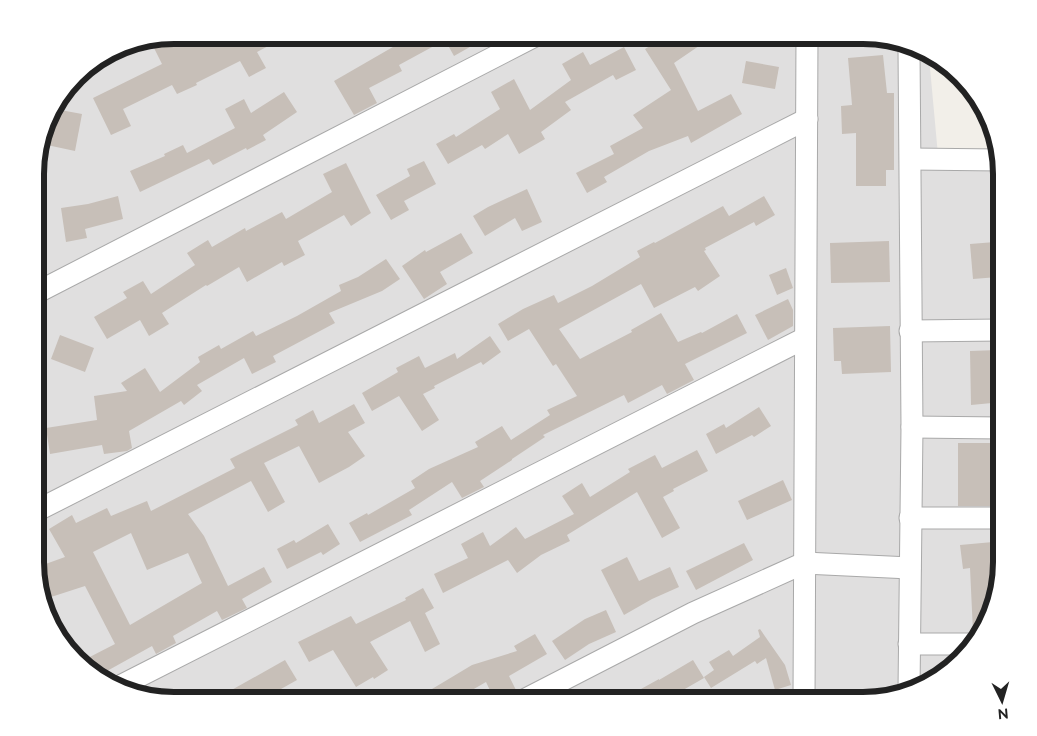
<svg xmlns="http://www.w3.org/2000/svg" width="1037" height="736" font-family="Raleway,sans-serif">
<rect width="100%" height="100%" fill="#f2efe9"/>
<polygon fill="#e0dfdf" points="173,35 872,35 929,57 939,166 1002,171 1002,571 974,647 925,687 864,701 165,701 89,673 53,632 36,580 36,155 53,104 82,69 129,42"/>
<g fill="#c7bfb8" fill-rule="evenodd">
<polygon points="192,35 289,35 257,52 266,68 249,77 240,61 196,83 197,85 177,94 172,85 123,109 131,126 111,135 93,98 162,64 154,48 174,39 176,43"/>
<polygon points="402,35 491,35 454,56 445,40 399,65 402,71 369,88 377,103 354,115 334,81 405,40"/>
<polygon points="668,35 715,35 674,63 698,111 731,94 742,114 691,143 688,136 649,151 604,177 607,182 587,193 576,173 614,154 610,146 643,128 633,115 671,90 645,49"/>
<polygon points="624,47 636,70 616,80 613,75 565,102 571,110 541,132 545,139 519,154 508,134 485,149 482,145 448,164 436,144 454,134 456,137 500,109 491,92 514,79 530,110 571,80 562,64 583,52 590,65"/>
<polygon points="883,55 887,93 894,93 894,170 886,170 886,186 856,186 856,133 842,134 841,106 852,105 848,58"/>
<polygon points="746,61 779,67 775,89 742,83"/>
<polygon points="284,92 297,112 263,135 266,140 247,150 246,148 213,165 209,159 140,192 130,171 165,156 164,154 183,145 187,153 235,128 225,109 244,99 251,113"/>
<polygon points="55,109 82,114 75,151 47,145"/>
<polygon points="424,161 436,184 404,201 409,210 391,220 376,195 410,176 407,169"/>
<polygon points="346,163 371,213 351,226 344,215 298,241 305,255 284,266 282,262 247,282 239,267 207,286 206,285 162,313 169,324 149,336 140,320 107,339 94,317 127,298 123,292 143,281 151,294 195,265 187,253 208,240 212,247 245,228 246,231 282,212 286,219 332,192 323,174"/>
<polygon points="527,189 542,222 522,231 515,218 485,236 473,216 488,207"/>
<polygon points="118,196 123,219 85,229 87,238 66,242 61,208 88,204"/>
<polygon points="764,196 775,215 756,226 754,222 705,248 706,250 704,251 720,276 698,291 695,287 654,308 641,284 559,329 580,359 632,332 631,330 661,313 678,342 701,332 702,333 737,314 747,333 685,364 694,380 667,394 662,385 628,403 624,395 543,435 545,437 512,459 512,460 480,481 484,487 462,498 452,482 409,510 412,515 360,542 349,523 367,513 368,515 415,488 411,481 429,469 478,447 475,442 502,426 511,440 550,415 547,410 577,396 556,364 553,366 529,329 508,341 498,324 523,309 554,295 558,303 592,286 640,257 637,251 654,242 655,243 723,206 729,216"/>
<polygon points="461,233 473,253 440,272 447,284 424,299 402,266 425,250 426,252"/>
<polygon points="889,241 890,282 831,283 830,243"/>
<polygon points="995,242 998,277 973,279 970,244"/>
<polygon points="386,259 400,279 382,291 329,313 335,323 273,356 276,362 252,374 244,358 197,385 202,391 184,405 181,401 129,431 132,448 127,451 104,454 102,445 50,454 46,428 97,420 94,396 127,391 121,383 145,368 160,392 200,362 198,357 219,345 221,349 253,331 256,336 297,316 341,291 339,285 358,277"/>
<polygon points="786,268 793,288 777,295 769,275"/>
<polygon points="788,299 793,310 793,326 768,340 755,315"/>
<polygon points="890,326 891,372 842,374 841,361 834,361 833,328"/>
<polygon points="60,335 94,348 85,372 51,359"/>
<polygon points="490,336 501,352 483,365 481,362 434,386 435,388 423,394 439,420 422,431 399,396 372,411 362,393 398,372 396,368 419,356 425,368 455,353 457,359"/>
<polygon points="998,350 998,371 991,371 992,403 971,405 970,351"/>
<path d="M354,404l11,19 -17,9 17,24 -16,11 -30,16 -20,-37 -35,17 21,39 -17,10 -17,-31 -63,33 16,22 24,50 36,-19 8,15 -30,17 5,9 -25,12 -5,-9 -44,25 3,7 -20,11 -4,-8 -54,30 -9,-3 -9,-11 35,-18 -30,-58 -34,11 -11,-31 25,-9 -16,-28 23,-14 4,8 31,-15 4,8 36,-15 4,10 84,-43 -5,-9 68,-34 -3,-5 18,-10 6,13zM131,533l16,37 41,-17 14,30 -72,42 -37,-73z"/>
<polygon points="759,407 771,426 754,437 752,435 716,454 706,434 724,424 726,428"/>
<polygon points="958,443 995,443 995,466 991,466 993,506 958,506"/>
<polygon points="697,450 708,471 673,489 674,491 663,497 680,528 662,538 637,492 567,535 570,541 541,555 517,573 508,560 443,593 434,574 468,558 461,544 483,532 490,546 516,527 525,539 574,514 562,496 582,483 590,497 630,472 628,469 655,455 662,468"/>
<polygon points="783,480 792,500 747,520 738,501"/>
<polygon points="328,524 340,544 323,555 321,552 287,569 277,549 294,540 296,543"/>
<polygon points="993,542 997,583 979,632 973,632 970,568 963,569 960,545"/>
<polygon points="744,543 753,560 696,590 686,571"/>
<polygon points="627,557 639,581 670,567 679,587 652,599 624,615 601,570"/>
<polygon points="423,588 434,608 425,613 440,644 425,652 410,621 370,642 388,670 374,679 373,677 356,687 333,650 309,662 298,642 351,616 356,624 406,600 405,598"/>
<polygon points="606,610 616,632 589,644 565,660 552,641 585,619"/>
<polygon points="760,629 785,665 791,685 775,690 766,658 757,664 755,661 711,688 704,677 714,670 709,662 729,650 733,656 760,637 758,630"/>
<polygon points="535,634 547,654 509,676 516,690 511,695 510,701 495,701 486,682 453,701 412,701 472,665 517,651 514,646"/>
<polygon points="285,660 297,680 281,689 258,701 212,701"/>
<polygon points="693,660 704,678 664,701 647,701 641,689 659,679 659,680"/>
</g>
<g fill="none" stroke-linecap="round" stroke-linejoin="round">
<g stroke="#a9a9a9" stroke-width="23">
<g id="minor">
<polyline points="909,49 912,427 909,690"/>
<polyline points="911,159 1001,160"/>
<polyline points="36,293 537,35"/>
<polyline points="910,331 1002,330"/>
<polyline points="912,427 1002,428"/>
<polyline points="36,511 807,119"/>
<polyline points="910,518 1002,518"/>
<polyline points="909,644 975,644"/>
<polyline points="122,685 805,338"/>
<polyline points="522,701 693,613 804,563 910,568"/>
<polyline points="804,701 807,35"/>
</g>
</g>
<use href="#minor" stroke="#fff" stroke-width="21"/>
</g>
<path d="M0 0H1037V736H0ZM174 44H863A130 130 0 0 1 993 174V562A130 130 0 0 1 863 692H174A130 130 0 0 1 44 562V174A130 130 0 0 1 174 44Z" fill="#fff" fill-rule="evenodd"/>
<path fill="none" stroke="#222" stroke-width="6" d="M174 44H863A130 130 0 0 1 993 174V562A130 130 0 0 1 863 692H174A130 130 0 0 1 44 562V174A130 130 0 0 1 174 44Z"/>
<g transform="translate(1002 701) rotate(175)" stroke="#ffffff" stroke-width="4" paint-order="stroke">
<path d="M0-4L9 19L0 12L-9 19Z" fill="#222222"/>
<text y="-8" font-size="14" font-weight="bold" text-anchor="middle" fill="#222222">N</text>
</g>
</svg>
